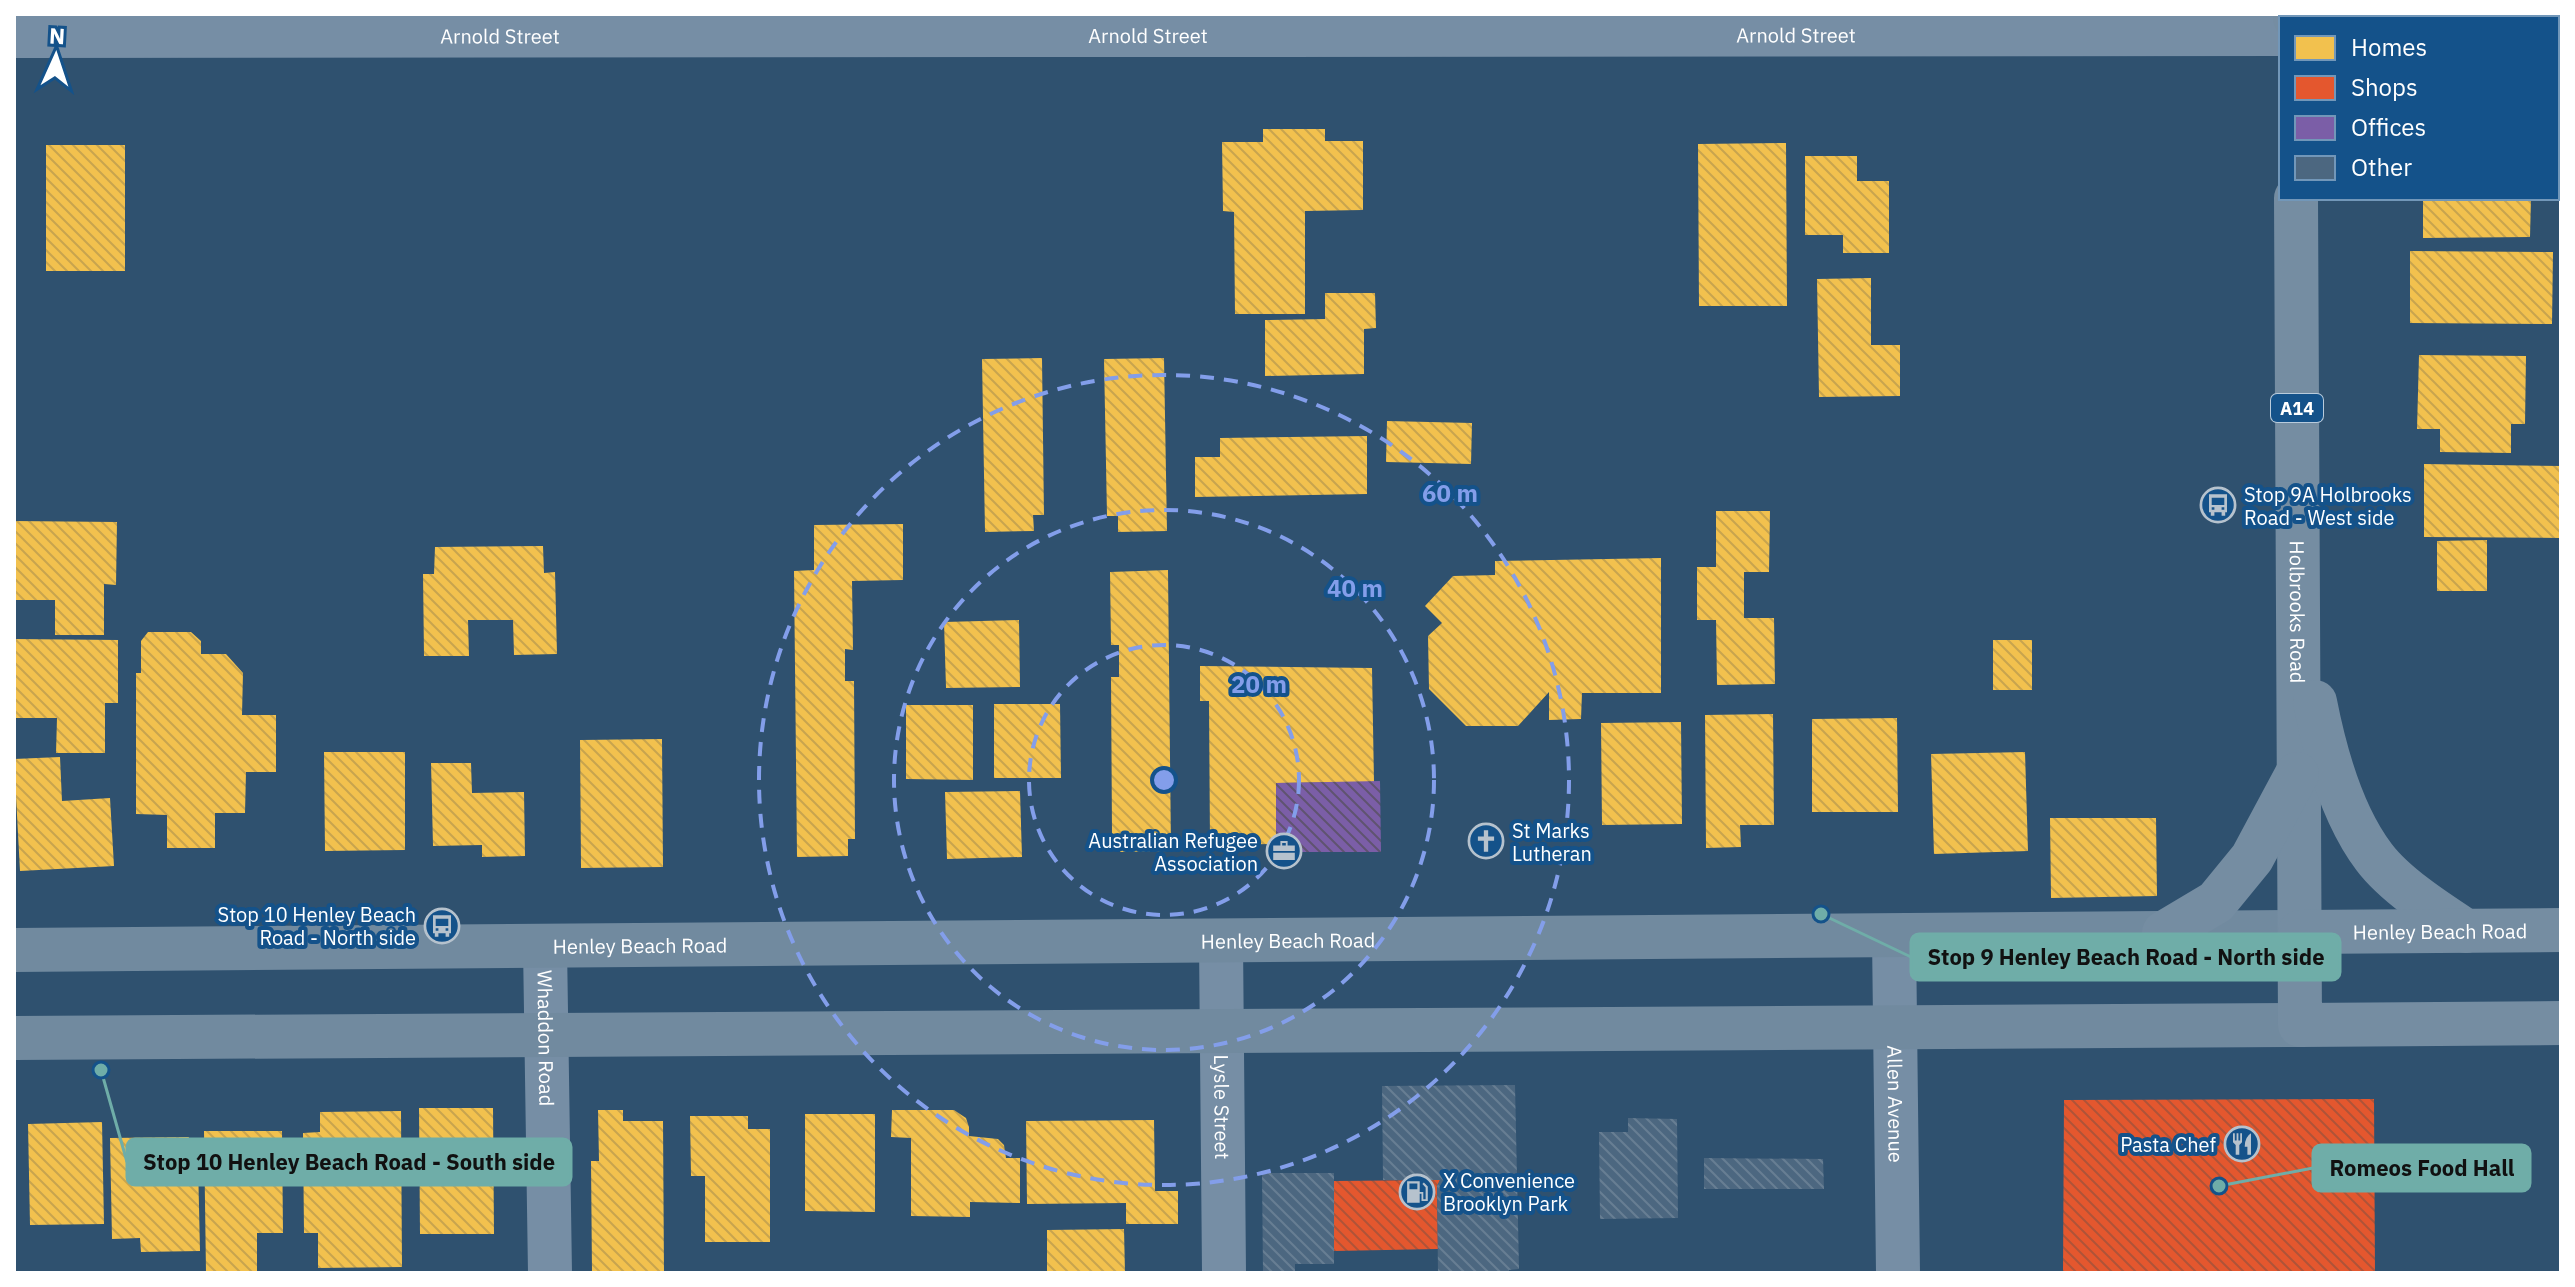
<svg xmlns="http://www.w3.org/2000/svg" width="2575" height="1287" font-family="'IBM Plex Sans',sans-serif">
<defs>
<pattern id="homes-back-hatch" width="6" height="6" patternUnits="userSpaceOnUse" patternTransform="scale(2)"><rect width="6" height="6" fill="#f2c14e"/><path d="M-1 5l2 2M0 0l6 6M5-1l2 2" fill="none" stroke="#c8a44e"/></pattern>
<pattern id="shops-back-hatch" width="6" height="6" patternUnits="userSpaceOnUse" patternTransform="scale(2)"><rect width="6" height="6" fill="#e4572e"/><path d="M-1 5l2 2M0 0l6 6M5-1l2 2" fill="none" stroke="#af5338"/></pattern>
<pattern id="offices-back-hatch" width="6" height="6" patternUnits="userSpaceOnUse" patternTransform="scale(2)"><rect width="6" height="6" fill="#7b5ea7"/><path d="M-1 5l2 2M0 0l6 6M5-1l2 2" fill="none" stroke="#5f5370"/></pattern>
<pattern id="building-back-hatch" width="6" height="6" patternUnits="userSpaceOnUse" patternTransform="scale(2)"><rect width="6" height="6" fill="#4c6780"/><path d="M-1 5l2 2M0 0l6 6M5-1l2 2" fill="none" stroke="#677e93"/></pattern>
</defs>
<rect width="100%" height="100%" fill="#2f516f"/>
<g fill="url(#homes-back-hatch)">
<polygon points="1263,129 1325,129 1325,141 1363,141 1363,210 1305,211 1305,314 1235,314 1234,212 1223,211 1222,142 1263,142"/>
<polygon points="1786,143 1787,306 1699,306 1698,144"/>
<rect x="46" y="145" width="79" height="126"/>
<polygon points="1805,156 1857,156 1857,181 1889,181 1889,253 1843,253 1843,235 1805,235"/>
<polygon points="2423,198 2531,198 2530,237 2423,238"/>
<polygon points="2410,251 2553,252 2552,324 2410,323"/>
<polygon points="1871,278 1871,345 1900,345 1900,396 1819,397 1817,279"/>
<polygon points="1325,293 1375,293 1376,328 1364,329 1364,374 1265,376 1265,320 1325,319"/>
<polygon points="2419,355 2526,356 2525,424 2511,424 2511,453 2440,452 2440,429 2417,429"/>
<polygon points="1042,358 1044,515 1033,515 1034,531 985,532 982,359"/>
<polygon points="1164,358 1167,531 1118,532 1118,516 1107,516 1104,359"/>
<polygon points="1387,421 1472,423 1471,464 1386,462"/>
<polygon points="1367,436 1367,494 1195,497 1195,457 1220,457 1220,438"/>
<polygon points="2424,464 2561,466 2561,538 2424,537"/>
<polygon points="1716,511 1770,511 1769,572 1744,572 1744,618 1774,618 1775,684 1717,685 1716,620 1697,620 1697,567 1716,567"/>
<polygon points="14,521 117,522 116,585 104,584 104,635 55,635 55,600 14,600"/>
<polygon points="903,524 903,580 852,581 853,650 845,649 845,681 854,681 855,839 848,839 848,856 797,857 794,571 814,570 814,525"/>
<polygon points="2487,540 2487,591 2437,591 2437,541"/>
<polygon points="543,546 544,573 555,572 557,654 514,655 513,620 468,620 469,656 424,656 423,574 434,574 435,547"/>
<polygon points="1661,558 1661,693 1582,693 1581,719 1549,720 1549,692 1518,726 1466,726 1429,689 1428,636 1442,623 1425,606 1453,576 1495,575 1495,561"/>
<polygon points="1168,570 1171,851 1120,852 1120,835 1112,834 1111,677 1119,677 1119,645 1111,645 1110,572"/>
<polygon points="1019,620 1020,687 946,688 944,622"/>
<polygon points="148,632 191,632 201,641 201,654 226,654 243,673 242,715 276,715 276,772 246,772 245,813 215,813 215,848 167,848 167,815 136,814 136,673 141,673 141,641"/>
<polygon points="14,639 118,640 118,703 105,703 105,753 56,753 57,718 14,718"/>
<rect x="1993" y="640" width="39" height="50"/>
<polygon points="1200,666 1372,668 1374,782 1276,783 1276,844 1210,845 1209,701 1200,701"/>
<polygon points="994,704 1060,704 1061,778 994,778"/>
<polygon points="906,705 973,705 973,780 906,779"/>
<polygon points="1773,714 1774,825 1740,825 1741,847 1706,848 1705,715"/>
<polygon points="1897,718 1898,812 1812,812 1812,719"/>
<polygon points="1681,722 1682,824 1602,825 1601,723"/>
<polygon points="662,739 663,867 581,868 580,740"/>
<polygon points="324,752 405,752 405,850 325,851"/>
<polygon points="2025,752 2028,851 1934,854 1931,754"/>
<polygon points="60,757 62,801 110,798 114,866 20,871 14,759"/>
<polygon points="431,763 471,763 472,793 524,792 525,856 482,857 482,845 433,846"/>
<polygon points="1020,791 1022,857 947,859 945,792"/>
<polygon points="2050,818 2156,818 2157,896 2051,898"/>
<polygon points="419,1108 493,1108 494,1234 420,1234"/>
<polygon points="598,1110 623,1110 623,1121 663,1121 664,1273 592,1273 591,1161 599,1161"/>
<polygon points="892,1110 954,1110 966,1118 969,1127 969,1136 998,1139 1004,1145 1006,1158 1020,1158 1020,1203 970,1202 970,1217 911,1216 911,1138 891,1137"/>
<polygon points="401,1111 402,1267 318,1268 318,1233 304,1233 303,1133 320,1132 320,1112"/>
<polygon points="805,1114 875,1114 875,1212 805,1211"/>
<polygon points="690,1116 748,1116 748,1129 770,1129 770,1242 705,1242 705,1176 691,1176"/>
<polygon points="1154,1120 1155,1191 1178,1191 1178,1224 1126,1224 1126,1203 1027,1204 1026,1121"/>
<polygon points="102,1122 104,1224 30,1225 28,1124"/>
<polygon points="204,1131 282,1131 283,1233 257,1233 257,1273 206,1273"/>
<polygon points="189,1137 189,1164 198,1163 200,1251 141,1252 140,1238 112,1239 110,1138"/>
<polygon points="1124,1229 1125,1273 1047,1273 1047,1230"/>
</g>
<g fill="url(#shops-back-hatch)">
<polygon points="2374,1099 2375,1273 2063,1273 2064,1100"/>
<polygon points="1440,1180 1437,1186 1438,1249 1334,1251 1334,1181"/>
</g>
<polygon fill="url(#offices-back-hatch)" points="1380,781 1381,852 1276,852 1276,783"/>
<g fill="url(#building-back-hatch)">
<polygon points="1515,1085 1519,1269 1509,1270 1509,1273 1438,1273 1437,1186 1440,1180 1383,1180 1382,1086"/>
<polygon points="1628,1118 1677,1119 1678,1218 1600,1219 1599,1132 1628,1132"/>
<polygon points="1704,1158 1823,1159 1824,1189 1704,1189"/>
<polygon points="1262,1173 1334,1173 1334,1264 1295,1264 1295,1273 1263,1273"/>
</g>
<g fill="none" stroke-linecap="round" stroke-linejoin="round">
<g stroke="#768ea5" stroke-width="44">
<path id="s1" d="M14,36l2267,-2"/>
<path id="s2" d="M1894,936l4,337"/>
<path id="s3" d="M1221,941l3,332"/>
<path id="s4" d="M545,946l5,327"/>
</g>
<g stroke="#718a9f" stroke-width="44">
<path id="s5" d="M14,950l2286,-18"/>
<polyline points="14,1038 2300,1025"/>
</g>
<g stroke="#758da2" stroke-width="44">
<polyline points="2295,14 2295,18"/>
<path id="s6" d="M2296,198l4,827 261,-2"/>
<path d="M2315,702c10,51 28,114 59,155 21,28 63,55 92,74"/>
<path id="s7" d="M2300,932l261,-2"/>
<polyline points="2164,933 2216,902 2252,858 2297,774"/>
</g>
</g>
<g fill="none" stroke="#839eea" stroke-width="4" stroke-dasharray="14 10">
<circle cx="1164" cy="780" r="135"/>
<circle cx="1164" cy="780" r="270"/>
<circle cx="1164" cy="780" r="405"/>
</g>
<defs>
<g id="bus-ring" transform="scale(1.8)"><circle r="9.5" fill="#14528a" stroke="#b6c2cd" stroke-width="1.5"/><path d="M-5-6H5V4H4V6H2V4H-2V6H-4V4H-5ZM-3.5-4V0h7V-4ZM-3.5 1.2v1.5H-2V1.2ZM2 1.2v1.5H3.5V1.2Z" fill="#b6c2cd"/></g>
<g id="church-ring" transform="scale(1.8)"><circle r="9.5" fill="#14528a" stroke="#b6c2cd" stroke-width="1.5"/><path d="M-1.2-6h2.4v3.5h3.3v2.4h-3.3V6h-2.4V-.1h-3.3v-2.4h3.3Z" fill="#b6c2cd"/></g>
<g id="office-ring" transform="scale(1.8)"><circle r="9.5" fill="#14528a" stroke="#b6c2cd" stroke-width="1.5"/><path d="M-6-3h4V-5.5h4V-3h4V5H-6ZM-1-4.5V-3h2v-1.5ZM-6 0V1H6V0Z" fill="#b6c2cd"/></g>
<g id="restaurant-ring" transform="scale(1.8)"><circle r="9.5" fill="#14528a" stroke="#b6c2cd" stroke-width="1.5"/><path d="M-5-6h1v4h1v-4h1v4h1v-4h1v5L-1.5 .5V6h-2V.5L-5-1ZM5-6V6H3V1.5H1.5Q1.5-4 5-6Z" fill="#b6c2cd"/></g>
<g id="fuel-ring" transform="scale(1.8)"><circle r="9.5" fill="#14528a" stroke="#b6c2cd" stroke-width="1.5"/><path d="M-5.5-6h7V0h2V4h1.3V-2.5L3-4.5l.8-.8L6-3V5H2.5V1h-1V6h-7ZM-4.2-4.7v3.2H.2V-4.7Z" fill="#b6c2cd"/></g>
</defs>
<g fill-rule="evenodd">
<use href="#bus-ring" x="2218" y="505"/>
<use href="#church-ring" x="1486" y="841"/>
<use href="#office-ring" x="1284" y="851"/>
<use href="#bus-ring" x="442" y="926"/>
<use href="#restaurant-ring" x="2242" y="1144"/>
<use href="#fuel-ring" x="1417" y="1192"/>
</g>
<g text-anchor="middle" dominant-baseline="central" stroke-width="8" stroke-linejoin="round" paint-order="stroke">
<rect fill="#14528a" stroke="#b8cbdc" stroke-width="2" x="2271" y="394" width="52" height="28" rx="6"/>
<g font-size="18" font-weight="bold" fill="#fff">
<text x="2297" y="408">A14</text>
</g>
<g font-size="20" fill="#fff" stroke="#14528a">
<text stroke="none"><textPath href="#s1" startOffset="1134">Arnold Street</textPath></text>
<text stroke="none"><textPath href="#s1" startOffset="1782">Arnold Street</textPath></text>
<text stroke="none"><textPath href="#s1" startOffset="486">Arnold Street</textPath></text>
<text stroke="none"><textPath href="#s6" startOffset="414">Holbrooks Road</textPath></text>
<text stroke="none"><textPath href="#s7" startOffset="140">Henley Beach Road</textPath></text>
<text stroke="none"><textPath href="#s5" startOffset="1274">Henley Beach Road</textPath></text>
<text stroke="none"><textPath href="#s5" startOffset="626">Henley Beach Road</textPath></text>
<text stroke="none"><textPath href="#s4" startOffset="92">Whaddon Road</textPath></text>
<text stroke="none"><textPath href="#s2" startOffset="168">Allen Avenue</textPath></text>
<text stroke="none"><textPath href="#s3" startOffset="166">Lysle Street</textPath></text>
</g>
<g font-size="20" fill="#fff" stroke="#14528a" text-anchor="start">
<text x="2244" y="494">Stop 9A Holbrooks<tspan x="2244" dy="23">Road - West side</tspan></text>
<text x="1512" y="830">St Marks<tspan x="1512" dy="23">Lutheran</tspan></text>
<text x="1258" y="840" text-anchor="end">Australian Refugee<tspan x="1258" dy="23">Association</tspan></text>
<text x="416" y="914" text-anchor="end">Stop 10 Henley Beach<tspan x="416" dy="23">Road - North side</tspan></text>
<text x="2216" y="1144" text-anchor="end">Pasta Chef</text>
<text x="1443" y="1180">X Convenience<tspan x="1443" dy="23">Brooklyn Park</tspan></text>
</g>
</g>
<circle cx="1164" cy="780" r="12" fill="#839eea" stroke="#14528a" stroke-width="4"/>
<g font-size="24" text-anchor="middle" font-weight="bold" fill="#839eea" stroke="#14528a" stroke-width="8" stroke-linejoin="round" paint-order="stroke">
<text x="1450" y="502">60 m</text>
<text x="1355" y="597">40 m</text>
<text x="1259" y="693">20 m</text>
</g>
<path fill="none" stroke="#6fada8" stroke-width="3" d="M1821 914L1911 957M101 1070L127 1162M2219 1186L2313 1168"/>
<g fill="#6fada8" stroke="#14528a" stroke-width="3">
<circle cx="1821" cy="914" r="8"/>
<circle cx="101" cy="1070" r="8"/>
<circle cx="2219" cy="1186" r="8"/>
</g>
<g fill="#6fada8" stroke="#6fada8" stroke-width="3">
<rect x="1911" y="934" width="429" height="46" rx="8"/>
<rect x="127" y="1139" width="444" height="46" rx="8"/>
<rect x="2313" y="1145" width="217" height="46" rx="8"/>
</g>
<g font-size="22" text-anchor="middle" font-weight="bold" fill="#111">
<text x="2126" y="965">Stop 9 Henley Beach Road - North side</text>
<text x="349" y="1170">Stop 10 Henley Beach Road - South side</text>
<text x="2422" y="1176">Romeos Food Hall</text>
</g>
<rect width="2575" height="1287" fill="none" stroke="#ffffff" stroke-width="32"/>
<rect x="2279" y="16" width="280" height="184" fill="#14528a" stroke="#7297b9" stroke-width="2"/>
<rect x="2295" y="36" width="40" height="24" fill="#f2c14e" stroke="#7297b9" stroke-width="2"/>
<text x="2351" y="56" font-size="24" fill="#ffffff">Homes</text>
<rect x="2295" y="76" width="40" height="24" fill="#e4572e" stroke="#7297b9" stroke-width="2"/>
<text x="2351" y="96" font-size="24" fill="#ffffff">Shops</text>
<rect x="2295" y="116" width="40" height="24" fill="#7b5ea7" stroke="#7297b9" stroke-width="2"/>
<text x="2351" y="136" font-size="24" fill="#ffffff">Offices</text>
<rect x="2295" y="156" width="40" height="24" fill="#4c6780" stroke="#7297b9" stroke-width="2"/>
<text x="2351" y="176" font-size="24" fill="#ffffff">Other</text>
<g transform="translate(56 56) rotate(3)" stroke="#14528a" stroke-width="6" paint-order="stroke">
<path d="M0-6L14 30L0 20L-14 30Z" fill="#ffffff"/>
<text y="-12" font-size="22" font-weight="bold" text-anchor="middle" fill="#ffffff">N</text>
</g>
</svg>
